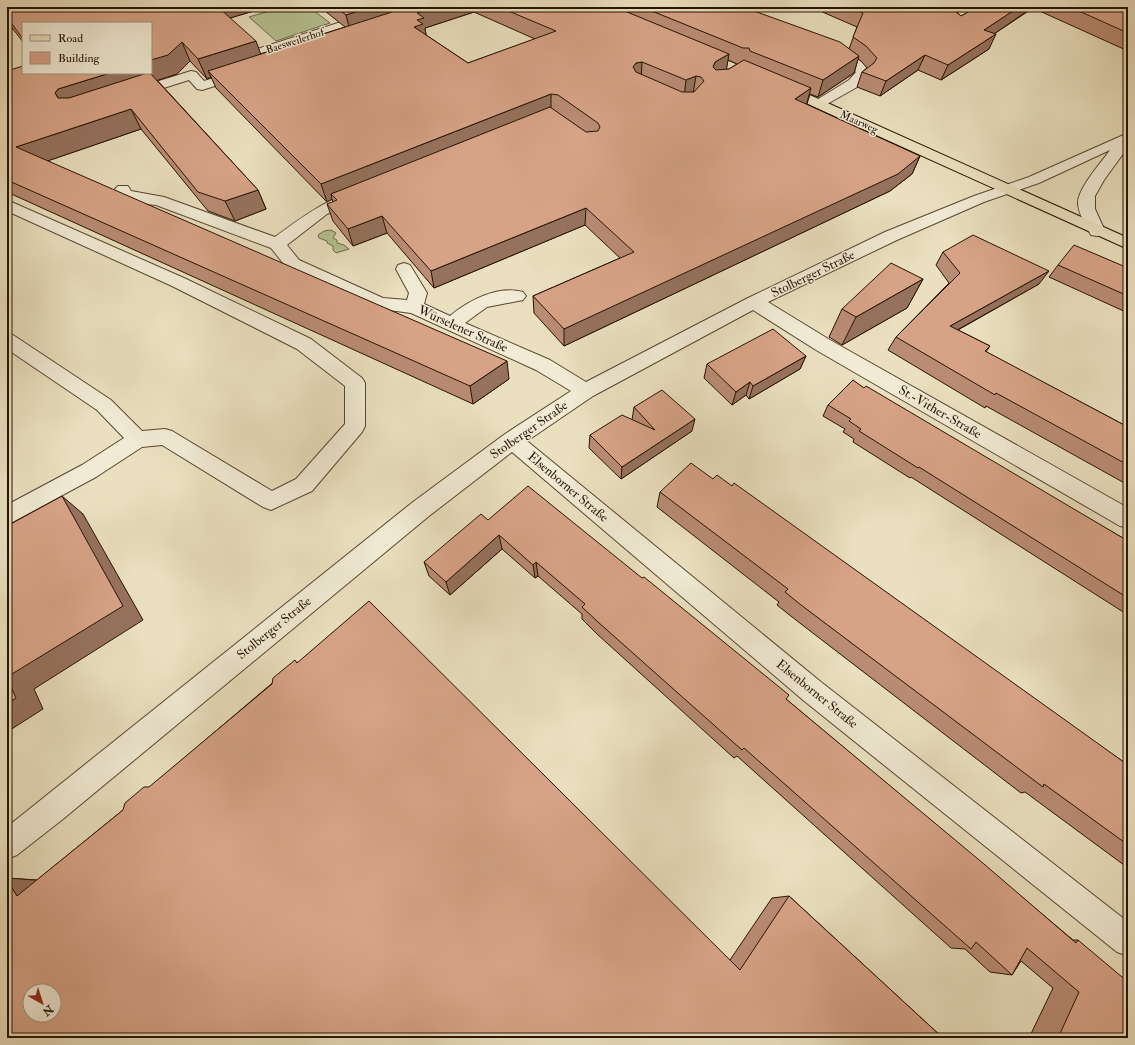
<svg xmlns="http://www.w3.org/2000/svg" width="1135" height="1045" font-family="'IM FELL Double Pica',serif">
<rect width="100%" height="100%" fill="#eae0bf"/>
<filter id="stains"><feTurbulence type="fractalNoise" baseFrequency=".005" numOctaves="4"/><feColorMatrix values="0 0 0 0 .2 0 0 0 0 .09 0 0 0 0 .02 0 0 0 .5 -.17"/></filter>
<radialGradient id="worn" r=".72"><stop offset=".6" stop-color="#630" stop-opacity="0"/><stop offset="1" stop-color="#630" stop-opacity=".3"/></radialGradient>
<g fill="#b6c292" stroke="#6e6a49">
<polygon points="283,7 309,7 330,23 276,41 249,17"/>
<polygon points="331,230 336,233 333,238 337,240 337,243 344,245 349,249 336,253 333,250 333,246 327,243 327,241 319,238 318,235 324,231"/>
</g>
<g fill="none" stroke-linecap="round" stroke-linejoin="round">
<g stroke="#584630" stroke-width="2">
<g id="minor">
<polygon points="372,12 378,16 376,19 236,65 231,66 225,62 226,59"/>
<polygon points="830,46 863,62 870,72 859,86 820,108 815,107 813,104 815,101 849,80 856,72 853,68 826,53 824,50 826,47"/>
<polygon points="242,69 247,70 249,73 247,76 202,90 197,89 189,80 132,98 127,97 125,94 127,91 191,71 196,72 204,81"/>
<path d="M1128,133v14l-24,33 -9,16v13l10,22 -2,4 -6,1 -6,-1c-5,-9 -13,-22 -13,-32 0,-15 23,-40 32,-53l-71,33 -55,19 -87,38 -129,62 62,38 298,168v20l-8,-2 -304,-176 -63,-40 -160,86 -66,45 294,241 307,240v34l-11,-4 -314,-252 -291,-248 -83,64 -366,303 -46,36 -10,4v-32l406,-325 92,-68 66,-43 -35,-21 -125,-57 -37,-5 -87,-40 -16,-20 -115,-43 -20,-2 -17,-6 -4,-8 3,-3h10l3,5 33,6 111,40c18,-13 64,-49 86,-43l3,3 -3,3 -34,14 -40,31 12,15 84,38 24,2 2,-7 -13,-24 2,-4 6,-2 6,2 17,28 -3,11 26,12c19,-16 48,-31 73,-24l3,4 -3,4 -36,7 -22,16 85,37 36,22 162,-84 137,-66 89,-36 55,-19z"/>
<polygon points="7,200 184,278 311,339 362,378 365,383 365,426 362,432 312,491 271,510 263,507 162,445 142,447 96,477 7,525 7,505 82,465 124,438 97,410 7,349 7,333 13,335 111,400 142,431 165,429 172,431 272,491 296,479 345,424 345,386 297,349 172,286 7,211"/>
</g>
</g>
<g stroke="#271200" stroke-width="2">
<polygon id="major" points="700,49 812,96 1128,238 1128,249 803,102 696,56 694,53 696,50"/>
</g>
<use href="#minor" fill="#f1ebd5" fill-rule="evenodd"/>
<use href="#major" fill="#eae0bf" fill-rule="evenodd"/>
</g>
<g fill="#b98c74" stroke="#271200" fill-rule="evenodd">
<path d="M7,7h260l-37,11 30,36 85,-27 -25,-20h423l106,42 8,-22 -46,-20h165l-9,5 -8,-3 -1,4 3,3 16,-9h151v44l-95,-43 -39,26 -5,15 -48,31 -23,-10 -38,26 -23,-9 5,-15 5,-4 -6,-7 -3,-2 -4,14 -36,24 -8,-3 -3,10 113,52 -8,18 -22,17 -326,155 -30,-33 -1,-17 87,-38 -35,-33 -151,63 -47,-55 -34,13 -20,-25 -6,-17 6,-2 -1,-3 -5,3 -111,-114 -5,-11 -4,2 -17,-18 -13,13 -20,6 101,110 8,19 -31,12 -27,-10 -67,-82 -94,32 462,218 -36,25 -466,-212v-121l144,2 -128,-50v19l-10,-13 -6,1zM474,12l61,27 -67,24 -42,-28 -1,-7zM728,60l9,4 -8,5h-3z"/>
<polygon points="1128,194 1128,203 1123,201"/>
<polygon points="943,252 1039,284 958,330 990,346 986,352 1128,427 1128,485 986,406 985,408 888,350 896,337 949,283 936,265"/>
<polygon points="1058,265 1128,268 1128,313 1049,277"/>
<polygon points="923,279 907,308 842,345 829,337 842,309"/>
<polygon points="806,356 800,369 749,399 746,395 732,405 704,378 707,364"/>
<polygon points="864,388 1128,541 1128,615 911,477 910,478 853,442 854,439 843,432 845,429 823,416 828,405"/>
<polygon points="634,407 692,431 621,479 589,448 590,435 632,420"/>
<polygon points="713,479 1128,765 1128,868 1025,792 1021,793 792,617 777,605 779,602 657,507 660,492"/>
<polygon points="488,520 786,699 1073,940 1078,940 1128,1038 1029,1038 1053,988 1021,961 1012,975 990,972 965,949 951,948 737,756 734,758 597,634 582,619 582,614 538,576 535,578 502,549 450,595 429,576 424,562"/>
<polygon points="297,662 730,960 772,898 789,896 943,1038 7,1038 7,878 37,880 123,810"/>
</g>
<g fill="#96725e" stroke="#271200">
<polygon points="215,7 267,7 220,21"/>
<polygon points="370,7 414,7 350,31 346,15"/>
<polygon points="436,7 473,7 474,12 425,28 426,35 425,35 414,27 417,13"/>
<polygon points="959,7 960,7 955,19 955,11"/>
<polygon points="969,7 976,7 967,12"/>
<polygon points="1019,7 1033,7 978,45 984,30"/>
<polygon points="7,18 13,29 7,30"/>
<polygon points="996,34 989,49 941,80 948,65"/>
<polygon points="256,41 263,60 208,71 211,77 207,79 198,59"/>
<polygon points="182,42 190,61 177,74 70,109 67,112 55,93 58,89 110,73 151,73 151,60"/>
<polygon points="729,54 726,72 712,79 713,67 715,62"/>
<polygon points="925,55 918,70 880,96 886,81"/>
<polygon points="859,56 854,73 818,97 823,80"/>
<polygon points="642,62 641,80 635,81 633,67 636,63"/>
<polygon points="696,76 693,94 684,97 686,80"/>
<polygon points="811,88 806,106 795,99"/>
<polygon points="551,94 551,112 331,194 332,199 327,202 321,184"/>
<polygon points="131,109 141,129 30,167 16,147"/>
<polygon points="920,156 912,174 890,191 564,346 564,329"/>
<polygon points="258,190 266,209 235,221 225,201"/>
<polygon points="586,208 585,225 434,288 431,271"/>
<polygon points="382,216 387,233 353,246 348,229"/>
<polygon points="1049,271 1039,284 941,339 950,326"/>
<polygon points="923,279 907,308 842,345 856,317"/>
<polygon points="806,356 800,369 749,399 753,386"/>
<polygon points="507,361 509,379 473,404 470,386"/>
<polygon points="750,382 746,395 732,405 736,392"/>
<polygon points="695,419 692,431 621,479 622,467"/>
<polygon points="62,496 83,514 143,620 34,689 43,709 7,732 7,677"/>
<polygon points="499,535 502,549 450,595 446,582"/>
<polygon points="536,562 538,576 535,578 533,565"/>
<polygon points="7,878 47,881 17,896 7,880"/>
</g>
<g fill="#d7a387" stroke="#271200" fill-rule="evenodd">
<polygon points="7,7 218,7 256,41 198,59 182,42 168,55 151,60 151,23 23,23 23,39 7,17"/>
<polygon points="336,7 370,7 346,15"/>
<path d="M399,7h37l-19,6 7,5 -7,2 6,4 -9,3 54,36 88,-32 -57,-24h116l114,47 -14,8 -2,5 3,3 13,-1 15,-9 67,28 -16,11 125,57 -22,18 -334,155 -31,-33 101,-44 -48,-44 -155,63 -49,-55 -34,13 -21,-25 10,-4 -6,-6 219,-87 36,25 12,-1 2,-4 -2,-4 -40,-28 -7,-1 -230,90 -113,-113 184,-59zM642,62l44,18 10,-4 5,1 3,4 -10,11h-12l-46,-20 -3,-5 3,-4z"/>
<polygon points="642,7 743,7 840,42 859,56 823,80 750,51 749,48 743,48"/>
<polygon points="848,7 959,7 955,11 961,16 977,7 1019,7 984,30 996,34 948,65 925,55 886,81 862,72 874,63 877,58 866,46 853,37 863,13"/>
<polygon points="1070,7 1128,7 1128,33"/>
<polygon points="23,66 23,73 110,73 58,89 55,93 58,98 69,98 147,73 150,73 258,190 225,201 198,192 131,109 16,147 507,361 470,386 7,180 7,71"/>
<polygon points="973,235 1049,271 950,326 990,346 985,351 1128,427 1128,465 996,393 995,395 896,337 960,273 943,252"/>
<polygon points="1074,245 1128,268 1128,296 1058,265"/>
<polygon points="891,263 923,279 856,317 842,309"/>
<polygon points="773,329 806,356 753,386 750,382 736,392 707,364"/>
<polygon points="853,380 864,388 866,386 1128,541 1128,598 919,467 918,468 859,431 861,429 849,421 851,419 828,405"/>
<polygon points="662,390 695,419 622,467 590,435 622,415 655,430 634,407"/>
<polygon points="691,463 713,479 717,475 732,486 734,483 1128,765 1128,845 1044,784 1043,787 801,605 785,592 788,589 660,492"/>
<polygon points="528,486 642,578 644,577 789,695 786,699 984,864 1076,943 1078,940 1128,982 1128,1038 1058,1038 1079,992 1027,948 1012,975 976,942 971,949 744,748 742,750 598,622 582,607 585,604 536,562 533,565 499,535 446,582 424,562 481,514 488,520"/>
<polygon points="62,496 123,606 7,677 16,698 7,704 7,526"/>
<path d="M369,601l371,369 49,-74 154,142h-936v-158l10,16 106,-86 2,-7 19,-16h5l123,-103 1,-6 22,-18 2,3zM30,991h24v24h-24z"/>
</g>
<g text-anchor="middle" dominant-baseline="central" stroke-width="3" stroke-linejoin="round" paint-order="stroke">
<g font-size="11" fill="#271200" stroke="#f1ebd5">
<text transform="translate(295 41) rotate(-18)">Baesweilerhof</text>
<text transform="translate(859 122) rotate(24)">Maarweg</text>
</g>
<g font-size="13" fill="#271200" stroke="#f1ebd5">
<text transform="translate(813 274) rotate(-26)">Stolberger Straße</text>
<text transform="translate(463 329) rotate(24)">Würselener Straße</text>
<text transform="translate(940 412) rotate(30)">St.-Vither-Straße</text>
<text transform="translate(529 430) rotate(-35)">Stolberger Straße</text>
<text transform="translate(568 487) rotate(40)">Elsenborner Straße</text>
<text transform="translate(274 628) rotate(-39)">Stolberger Straße</text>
<text transform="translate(817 694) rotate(39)">Elsenborner Straße</text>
</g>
</g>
<rect width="1135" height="1045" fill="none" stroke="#eae0bf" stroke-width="24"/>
<rect x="8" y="8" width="1119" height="1029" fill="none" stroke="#271200" stroke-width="2"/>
<rect x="12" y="12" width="1111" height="1021" fill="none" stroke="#271200"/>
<rect x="22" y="22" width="130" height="52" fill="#f1ebd5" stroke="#a09480"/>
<rect x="30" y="35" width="20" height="6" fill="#eae0bf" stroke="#a09480"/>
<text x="58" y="42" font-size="12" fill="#271200">Road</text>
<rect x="30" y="52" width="20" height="12" fill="#d7a387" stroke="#a09480"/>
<text x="58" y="62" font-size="12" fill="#271200">Building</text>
<g transform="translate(42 1003) rotate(141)"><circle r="19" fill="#f1ebd5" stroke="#a09480"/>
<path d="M0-3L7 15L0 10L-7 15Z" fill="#8f2418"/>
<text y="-6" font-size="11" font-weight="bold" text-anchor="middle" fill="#271200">N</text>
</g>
<rect width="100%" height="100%" filter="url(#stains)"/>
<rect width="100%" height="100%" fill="url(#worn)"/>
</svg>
